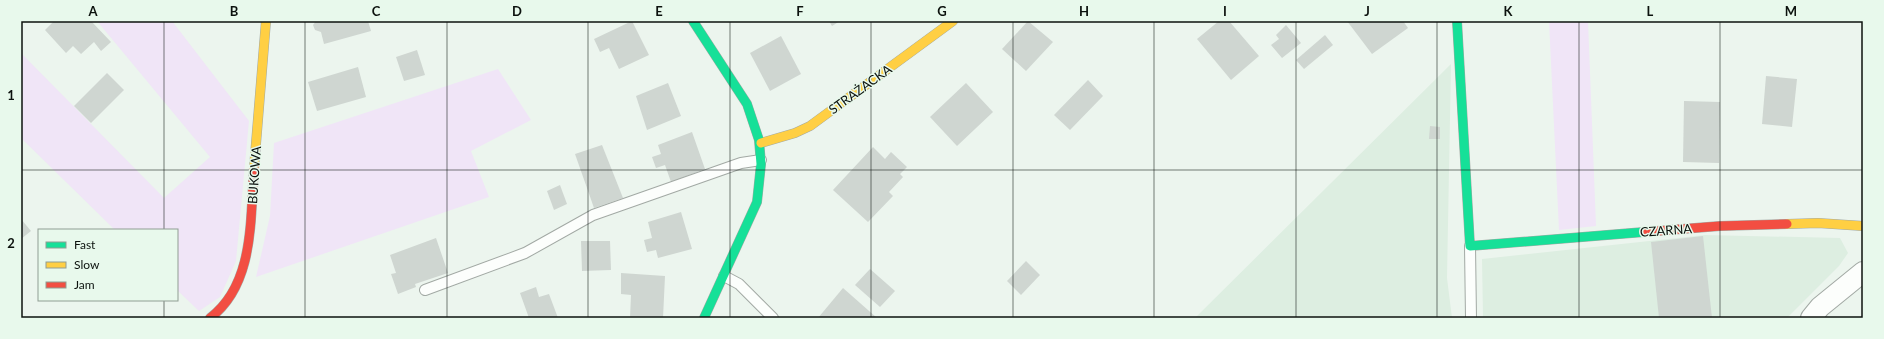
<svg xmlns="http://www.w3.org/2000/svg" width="1884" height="339" font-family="Lato,sans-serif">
<rect width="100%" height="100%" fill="#ecf5ee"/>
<g fill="#ddeee1">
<polygon points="1451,64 1447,278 1452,318 1195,318"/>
<polygon points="1705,235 1840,238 1848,253 1839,266 1787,318 1483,318 1482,259"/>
</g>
<g fill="#f0e5f7">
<polygon points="97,21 172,21 249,121 236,261 220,297 199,311 177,290 177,230 115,230 21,138 21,53 164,198 210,157"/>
<polygon points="1549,21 1588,21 1596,226 1559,230"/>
<polygon points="498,69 531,120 471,151 489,197 256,277 270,216 274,143"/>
</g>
<g fill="#cfd6d1">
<polygon points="54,21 91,21 111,42 101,51 94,42 81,54 73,46 66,53 45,30"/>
<polygon points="316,21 368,21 371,31 324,44 321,32 315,30 313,25"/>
<polygon points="632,21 649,55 619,69 609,48 600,52 594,39"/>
<polygon points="829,21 840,21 832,26"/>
<polygon points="1028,21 1053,42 1026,71 1002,49"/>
<polygon points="1219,21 1229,21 1259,56 1231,80 1197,39"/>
<polygon points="1347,21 1403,21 1408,28 1372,54"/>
<polygon points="1286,25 1301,43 1282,58 1271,45 1279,39 1276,35"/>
<polygon points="1325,35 1333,45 1304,69 1296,60"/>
<polygon points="781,36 801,74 770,91 750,53"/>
<polygon points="417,50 425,75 404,81 396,57"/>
<polygon points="358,67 366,97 317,111 308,82"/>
<polygon points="107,73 124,90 91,123 74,106"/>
<polygon points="1766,76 1797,79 1792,127 1762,124"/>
<polygon points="1088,80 1103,96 1070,130 1054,115"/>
<polygon points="668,83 681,116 647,130 636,96"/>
<polygon points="966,83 993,112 957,146 930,117"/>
<polygon points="1684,101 1720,102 1719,163 1683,162"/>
<polygon points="1430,126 1440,127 1440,139 1429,139"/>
<polygon points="692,132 705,169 671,182 665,165 656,168 652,157 661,154 658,145"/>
<polygon points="602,145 623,198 594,208 575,154"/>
<polygon points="873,147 885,159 891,152 907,167 900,174 903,177 889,192 893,196 868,222 833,190"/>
<polygon points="560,185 567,204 554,210 547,191"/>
<polygon points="681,212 692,249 658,258 656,250 647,252 644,240 652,238 648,222"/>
<polygon points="21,219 31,231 21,239"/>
<polygon points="1703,236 1712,318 1659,318 1651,242"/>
<polygon points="436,238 448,273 415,284 416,287 398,294 391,274 396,273 390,255"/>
<polygon points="581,241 610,241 611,270 582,271"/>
<polygon points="1026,261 1040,275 1021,295 1007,281"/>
<polygon points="870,269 895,291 880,307 855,285"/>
<polygon points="621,273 665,276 663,318 630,318 631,295 621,294"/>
<polygon points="536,287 539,297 549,294 558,318 529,318 520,293"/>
<polygon points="843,288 877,318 818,318"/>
</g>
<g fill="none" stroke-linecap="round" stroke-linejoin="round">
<g stroke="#a2a9a4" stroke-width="12">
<g id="lane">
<polyline points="1470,246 1471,318"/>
<polyline points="724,276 739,284 773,318"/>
<polyline points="425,290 525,253 593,215 741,163 761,160"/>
</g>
</g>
<g stroke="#a2a9a4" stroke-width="22">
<polyline id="street" points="1811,318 1820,307 1863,272"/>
</g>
<g stroke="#a2a9a4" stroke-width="10">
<g id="fast">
<polyline points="693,21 747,104 759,140 761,164 757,202 704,318"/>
<polyline points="1457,21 1470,246 1644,232"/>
</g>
</g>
<g stroke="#a2a9a4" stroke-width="10">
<g id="slow">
<polyline points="761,143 795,133 810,126 953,21"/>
<polyline points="254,168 266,21"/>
<polyline points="1787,224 1818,223 1863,226"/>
</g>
</g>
<g stroke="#a2a9a4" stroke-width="10">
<g id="jam">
<polyline points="1644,232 1720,226 1787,224"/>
<path d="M210,318c45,-34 40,-100 44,-150"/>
</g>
</g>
<use href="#lane" stroke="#fcfefc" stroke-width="10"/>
<use href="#street" stroke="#fcfefc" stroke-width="20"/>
<use href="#fast" stroke="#16e098" stroke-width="9"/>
<use href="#slow" stroke="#ffcf43" stroke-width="9"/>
<use href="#jam" stroke="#f24e42" stroke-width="9"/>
</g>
<path fill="none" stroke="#0c120e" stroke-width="1" stroke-opacity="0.55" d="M164,21v209M305,21v297M447,21v297M588,21v297M730,21v297M871,21v297M1013,21v297M1154,21v297M1296,21v297M1437,21v297M1579,21v297M1720,21v297M21,170h1842M164,300v18"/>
<g text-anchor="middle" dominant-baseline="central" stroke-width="3" stroke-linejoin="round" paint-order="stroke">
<g font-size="13" fill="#0c120e" stroke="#e8f9ec">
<text transform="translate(860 89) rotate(-36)">STRAŻACKA</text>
<text transform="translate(254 175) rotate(-86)">BUKOWA</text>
<text transform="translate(1666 230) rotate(-4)">CZARNA</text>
</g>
</g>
<rect width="1884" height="339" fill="none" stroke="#e8f9ec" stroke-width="44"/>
<rect x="38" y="229" width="140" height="72" fill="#e8f9ec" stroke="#909d93"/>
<rect x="46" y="242" width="20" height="6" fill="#16e098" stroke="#909d93"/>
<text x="74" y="249" font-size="12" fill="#0c120e">Fast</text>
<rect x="46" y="262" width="20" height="6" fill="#ffcf43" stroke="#909d93"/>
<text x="74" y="269" font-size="12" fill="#0c120e">Slow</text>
<rect x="46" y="282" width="20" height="6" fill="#f24e42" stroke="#909d93"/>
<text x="74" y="289" font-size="12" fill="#0c120e">Jam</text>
<rect x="22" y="22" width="1840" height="295" fill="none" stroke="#0c120e" stroke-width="1.5"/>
<g font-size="13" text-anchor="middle" font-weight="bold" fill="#0c120e">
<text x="93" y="16">A</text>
<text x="234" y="16">B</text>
<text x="376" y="16">C</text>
<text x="517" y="16">D</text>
<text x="659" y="16">E</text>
<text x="800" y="16">F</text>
<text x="942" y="16">G</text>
<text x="1084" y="16">H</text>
<text x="1225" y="16">I</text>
<text x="1367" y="16">J</text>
<text x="1508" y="16">K</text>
<text x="1650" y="16">L</text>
<text x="1791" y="16">M</text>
<text x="11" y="100">1</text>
<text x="11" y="248">2</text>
</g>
</svg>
